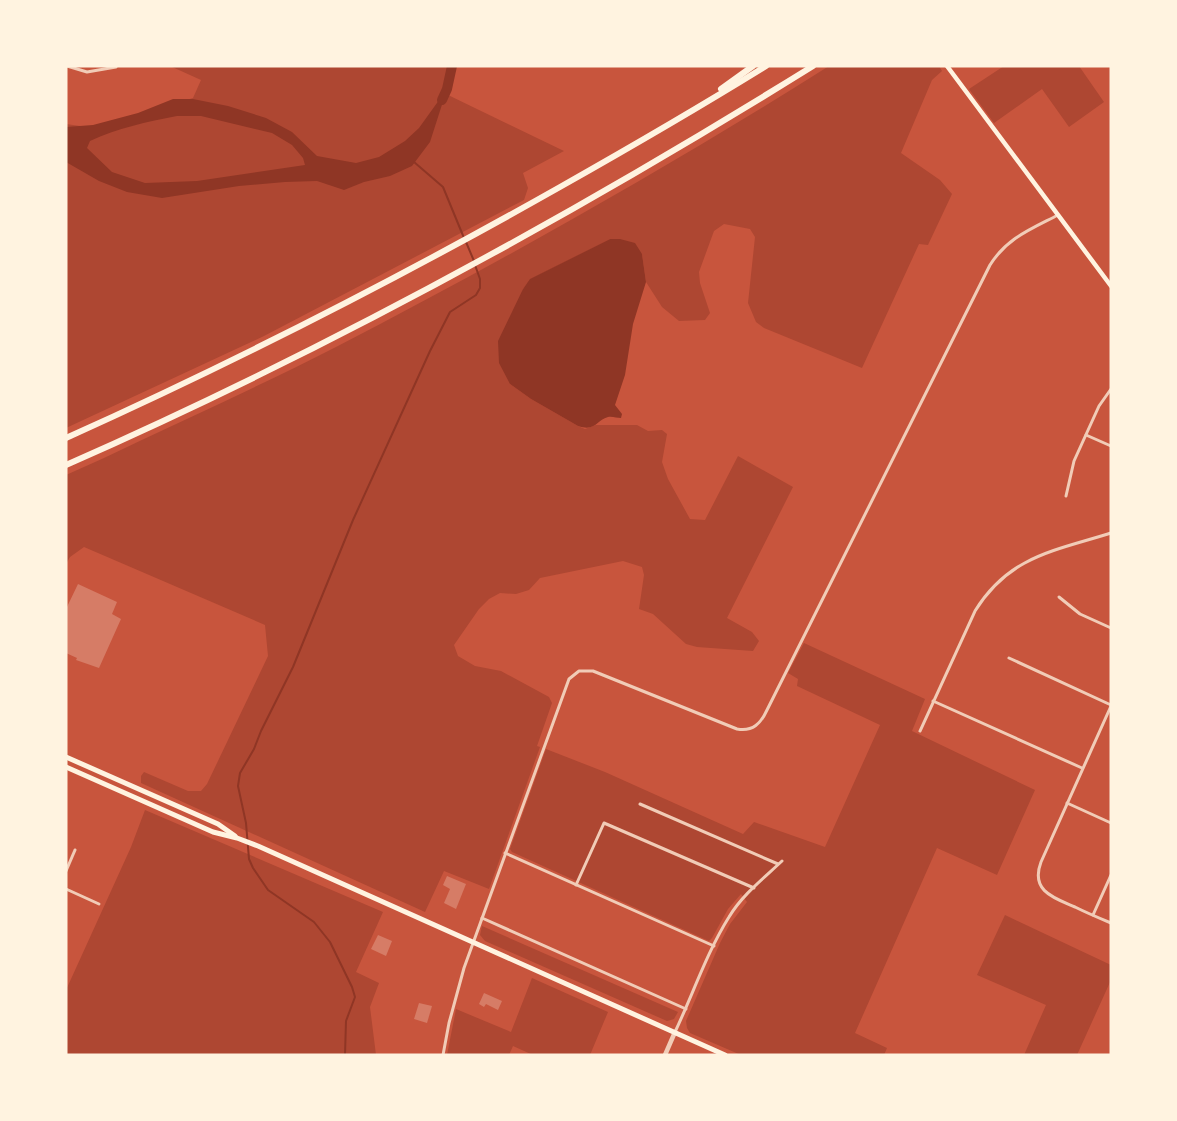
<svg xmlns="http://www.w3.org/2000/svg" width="1177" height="1121" font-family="'IBM Plex Sans',sans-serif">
<rect width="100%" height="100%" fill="#c8553d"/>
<g fill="#ae4732">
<polygon points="170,66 452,66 446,94 564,151 523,173 528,188 524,200 264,336 66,428 66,124 94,128 193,98 201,80"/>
<path d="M829,66h110l3,5 -10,9 -31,73 39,27 12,14 -24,51 -9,-1 -57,124 -98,-40 -8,-6 -8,-19 7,-66 -5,-8 -26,-5 -10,7 -15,41 1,11 10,30 -5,7 -26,1 -17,-14 -16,-25 -4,-28 -32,-15 -79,40 -8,10 -13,95 21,15 47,27 7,3 11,-4h41l11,6 14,-1 5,4 -5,28 6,17 22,40 15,1 33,-64 55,31 -66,131 25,14 7,9 -6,10 -56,-4 -11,-3 -33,-30 -14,-5 5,-34 -2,-8 -19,-6 -83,17 -11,12 -13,4 -16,-1 -11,6 -10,10 -25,36 4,11 17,10 26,5 48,26 3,6 -15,43 3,1 -51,142 -45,-18 -19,41 -284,-129v-7l3,-4 44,19h13l6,-7 61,-128 -3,-31 -181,-78 -14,10 -4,7v-89l38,-17c77,-37 156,-72 232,-111 168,-87 333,-180 493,-281z"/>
<polygon points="1004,66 1079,66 1104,102 1069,127 1042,89 994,123 969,89"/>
<polygon points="804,643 925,699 912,731 1035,790 997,875 937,848 855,1033 887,1048 884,1055 741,1055 690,1033 687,1028 686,1021 720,943 730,924 747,902 741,894 728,909 712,938 709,941 512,852 510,849 546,749 605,772 743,834 754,822 825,847 880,725 797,686 798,679 788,673"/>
<polygon points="145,810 383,912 356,972 379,983 370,1007 376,1055 66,1055 66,990 131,847"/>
<polygon points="1005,915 1111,965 1111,980 1077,1055 1024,1055 1046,1005 977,975"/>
<polygon points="482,926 678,1012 674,1019 667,1021 485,941 480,935"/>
<polygon points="532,978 608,1012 590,1055 533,1055 513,1046 509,1055 447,1055 456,1009 511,1032"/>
</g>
<g fill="#8f3625" fill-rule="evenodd">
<path d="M447,89l-17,53 -18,24 -22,10 -26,6 -20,8 -27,-9 -32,1 -46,4 -77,12 -35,-6 -28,-11 -33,-19v-35l27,-2 45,-12 35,-14h20l35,7 38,12 26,14 25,24 39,7 23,-6 26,-16 14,-13zM177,116h24l71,17 20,12 11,13 2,7 -108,16 -52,2 -33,-11 -25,-24 3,-7c27,-13 57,-19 87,-25z"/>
<path d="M610,239h10l15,4 7,11 4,28 -13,42 -8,51 -10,30 7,9 -1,4c-4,0 -9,-2 -13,-1 -12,3 -12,15 -30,9l-47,-27 -21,-15 -11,-21 -1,-22 25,-52 7,-10z"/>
</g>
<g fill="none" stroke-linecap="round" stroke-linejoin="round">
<g stroke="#8f3625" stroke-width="2">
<polyline points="414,162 443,187 464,238"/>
<polyline points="466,242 474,261"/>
<polyline points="345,1055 346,1021 355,997 352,987 330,942 314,922 268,890 253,868 249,859 246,823 238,786 240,773 254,749 261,731 293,667 353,520 430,351 450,312 476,295 480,288 480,279 475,265"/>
</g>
<polyline stroke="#8f3625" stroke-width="10" points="442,100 447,89 452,66"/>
</g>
<g fill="#d67c66">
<polygon points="78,584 117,602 112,614 121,619 99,668 76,660 77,658 66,653 66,609"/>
<polygon points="447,876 466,884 456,909 444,903 450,889 443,885"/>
<polygon points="378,935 392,941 386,956 371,949"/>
<polygon points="484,993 502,1001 498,1010 486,1004 484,1007 479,1004"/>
<polygon points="419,1003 432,1006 427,1023 414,1019"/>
</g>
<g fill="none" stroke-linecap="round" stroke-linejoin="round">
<g stroke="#f1ccb7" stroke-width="3">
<polyline points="67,66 87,72 116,67"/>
<polyline points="1086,435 1111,446"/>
<polyline points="1066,496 1074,461 1099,406 1111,389"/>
<polyline points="1059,597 1080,614 1111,628"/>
<polyline points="1009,658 1111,705"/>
<polyline points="933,701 1082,768"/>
<path d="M1111,706l-70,156c-11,29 13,36 34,45 12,6 24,11 36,16"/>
<path d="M920,731l55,-120c34,-55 79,-60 136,-78"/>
<polyline points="1067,803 1111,823"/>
<polyline points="640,804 778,864"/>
<polyline points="505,853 714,946"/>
<polyline points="66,871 75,850"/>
<polyline points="576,885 604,823 754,888"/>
<polyline points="66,889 99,904"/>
<polyline points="1093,915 1111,875"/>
<polyline points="482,918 686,1009"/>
<path d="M675,1032c18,-38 32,-80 54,-115 13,-22 35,-39 53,-56"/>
<path d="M443,1055l6,-32 15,-55 105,-289 10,-8h14l144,58c16,3 24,-6 30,-19l223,-445c17,-27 41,-36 68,-50"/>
</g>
<polyline stroke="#f1ccb7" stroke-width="4.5" points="665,1055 675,1032"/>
<polyline stroke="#fff3e0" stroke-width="4.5" points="947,66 1111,286"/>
<g stroke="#fff3e0" stroke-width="5">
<polyline points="66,757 218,824 235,836"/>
<polyline points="66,767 213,832 237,838 258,846 725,1055"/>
</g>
<g stroke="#fff3e0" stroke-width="6">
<polyline points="721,89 753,66"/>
<path d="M66,438c169,-76 333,-160 494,-251 69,-39 138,-79 206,-121"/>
<path d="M66,465c259,-114 507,-250 747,-399"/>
</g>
</g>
<rect width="1177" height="1121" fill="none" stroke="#fff3e0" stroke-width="135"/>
</svg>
